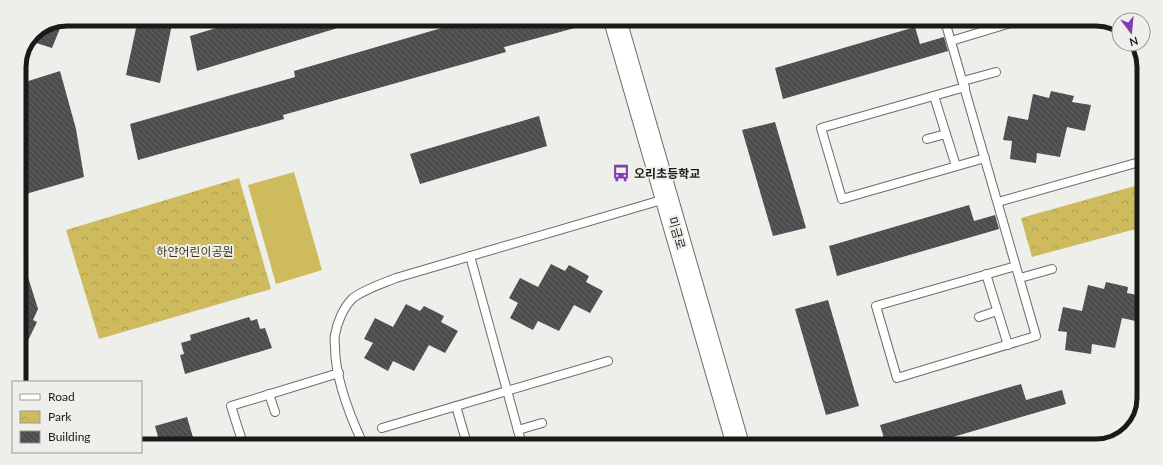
<svg xmlns="http://www.w3.org/2000/svg" width="1163" height="465" font-family="Lato,'Noto Sans KR',sans-serif">
<defs>
<pattern id="park-crowns" width="20" height="18" patternUnits="userSpaceOnUse"><rect width="20" height="18" fill="#cdbb5e"/><path d="M2 6a3 3 0 1 1 6 0M12 15a3 3 0 1 1 6 0" fill="none" stroke="#afa051"/></pattern>
<pattern id="building-back-hatch" width="6" height="6" patternUnits="userSpaceOnUse"><rect width="6" height="6" fill="#4d4c4f"/><path d="M-1 5l2 2M0 0l6 6M5-1l2 2" fill="none" stroke="#636264"/></pattern>
</defs>
<rect width="100%" height="100%" fill="#eeeeea"/>
<g fill="url(#park-crowns)">
<polygon points="239,178 271,289 99,339 66,230"/>
<polygon points="1142,184 1143,187 1143,227 1032,257 1021,218"/>
</g>
<polygon fill="#cdbb5e" points="294,172 322,270 276,284 248,185"/>
<g fill="url(#building-back-hatch)">
<polygon points="138,19 173,19 160,83 126,75"/>
<polygon points="245,19 353,20 354,23 197,71 190,36"/>
<polygon points="469,20 585,20 586,25 504,47 506,52 283,115 284,119 138,160 130,124 295,77 294,71"/>
<polygon points="63,21 52,48 30,41 33,33"/>
<polygon points="915,27 920,44 944,37 948,51 783,99 775,68"/>
<polygon points="60,71 76,129 84,177 19,196 19,84"/>
<polygon points="1051,91 1074,96 1072,102 1091,105 1085,131 1067,127 1060,157 1037,153 1036,163 1010,159 1012,141 1003,140 1008,116 1028,120 1033,94 1049,98"/>
<polygon points="539,116 547,146 420,184 410,154"/>
<polygon points="775,122 806,228 773,236 742,130"/>
<polygon points="969,205 974,221 995,215 999,229 837,276 829,246"/>
<polygon points="19,261 23,261 38,309 33,320 37,322 19,359"/>
<polygon points="551,264 565,271 569,265 589,276 586,282 603,291 590,313 574,305 559,331 538,321 533,330 510,318 518,303 509,298 520,278 538,287"/>
<polygon points="1106,282 1128,287 1127,293 1142,296 1142,312 1140,322 1122,318 1115,348 1092,344 1091,354 1065,350 1067,332 1058,331 1063,307 1082,311 1088,285 1104,289"/>
<polygon points="828,300 859,406 826,415 795,309"/>
<polygon points="406,304 420,311 424,306 444,316 441,322 458,331 445,353 429,345 414,371 393,361 388,371 364,358 373,343 364,339 375,318 393,327"/>
<polygon points="249,317 251,321 257,319 260,329 265,328 272,348 185,374 180,355 184,354 181,343 191,340 190,335"/>
<polygon points="1021,384 1026,400 1062,390 1066,404 922,446 886,445 880,425"/>
<polygon points="187,417 195,444 160,444 155,426"/>
</g>
<g fill="none" stroke-linecap="round" stroke-linejoin="round">
<g stroke="#6c6c69" stroke-width="10">
<g id="lane">
<polyline points="945,21 1036,336 897,378 876,306 1016,266"/>
<polyline points="951,41 1017,21"/>
<polyline points="963,81 996,72"/>
<polyline points="965,87 821,128 842,199 985,158"/>
<polyline points="934,96 956,166"/>
<polyline points="927,139 946,134"/>
<polyline points="998,202 1143,161"/>
<polyline points="470,256 522,445"/>
<polyline points="986,274 1008,345"/>
<polyline points="1020,278 1052,269"/>
<polyline points="979,317 997,311"/>
<polyline points="269,394 275,412"/>
<polyline points="456,406 467,444"/>
<polyline points="382,428 608,361"/>
<polyline points="518,430 542,423"/>
<polyline points="243,444 231,406 339,373"/>
<path d="M363,444c-13,-28 -28,-66 -28,-97 0,-4 -1,-8 0,-12 2,-12 8,-27 17,-36 10,-9 32,-16 44,-21l269,-79"/>
</g>
</g>
<g stroke="#6c6c69" stroke-width="24">
<polyline id="secondary" points="615,20 738,445"/>
</g>
<use href="#lane" stroke="#fff" stroke-width="8"/>
<use href="#secondary" stroke="#fff" stroke-width="22"/>
</g>
<defs>
<g id="bus-bare" transform="scale(1.38)"><path d="M-5-6H5V4H4V6H2V4H-2V6H-4V4H-5ZM-3.5-4V0h7V-4ZM-3.5 1.2v1.5H-2V1.2ZM2 1.2v1.5H3.5V1.2Z" fill="#843db0" stroke="#eeeeea" stroke-width="2.5" paint-order="stroke"/></g>
</defs>
<g fill-rule="evenodd">
<use href="#bus-bare" x="621" y="173"/>
</g>
<g text-anchor="middle" dominant-baseline="central" stroke-width="4" stroke-linejoin="round" paint-order="stroke">
<g font-size="12" font-weight="bold" fill="#1b1a19" stroke="#eeeeea" text-anchor="start">
<text x="634" y="173">오리초등학교</text>
</g>
<g font-size="12" fill="#1b1a19" stroke="#eeeeea">
<text transform="translate(677 233) rotate(74)">미금로</text>
</g>
<g font-size="12" fill="#3e370c" stroke="#eeeeea">
<text x="195" y="251">하얀어린이공원</text>
</g>
</g>
<path d="M0 0H1163V465H0ZM67 26H1096A41 41 0 0 1 1137 67V398A41 41 0 0 1 1096 439H67A41 41 0 0 1 26 398V67A41 41 0 0 1 67 26Z" fill="#eeeeea" fill-rule="evenodd"/>
<path fill="none" stroke="#1b1a19" stroke-width="5" d="M67 26H1096A41 41 0 0 1 1137 67V398A41 41 0 0 1 1096 439H67A41 41 0 0 1 26 398V67A41 41 0 0 1 67 26Z"/>
<rect x="12" y="381" width="130" height="72" fill="#eeeeea" stroke="#9a9996"/>
<rect x="20" y="394" width="20" height="6" fill="#ffffff" stroke="#9a9996"/>
<text x="48" y="401" font-size="12" fill="#1b1a19">Road</text>
<rect x="20" y="411" width="20" height="12" fill="url(#park-crowns)" stroke="#9a9996"/>
<text x="48" y="421" font-size="12" fill="#1b1a19">Park</text>
<rect x="20" y="431" width="20" height="12" fill="url(#building-back-hatch)" stroke="#9a9996"/>
<text x="48" y="441" font-size="12" fill="#1b1a19">Building</text>
<g transform="translate(1131 32) rotate(164)"><circle r="19" fill="#eeeeea" stroke="#9a9996"/>
<path d="M0-3L7 15L0 10L-7 15Z" fill="#843db0"/>
<text y="-6" font-size="11" font-weight="bold" text-anchor="middle" fill="#1b1a19">N</text>
</g>
</svg>
